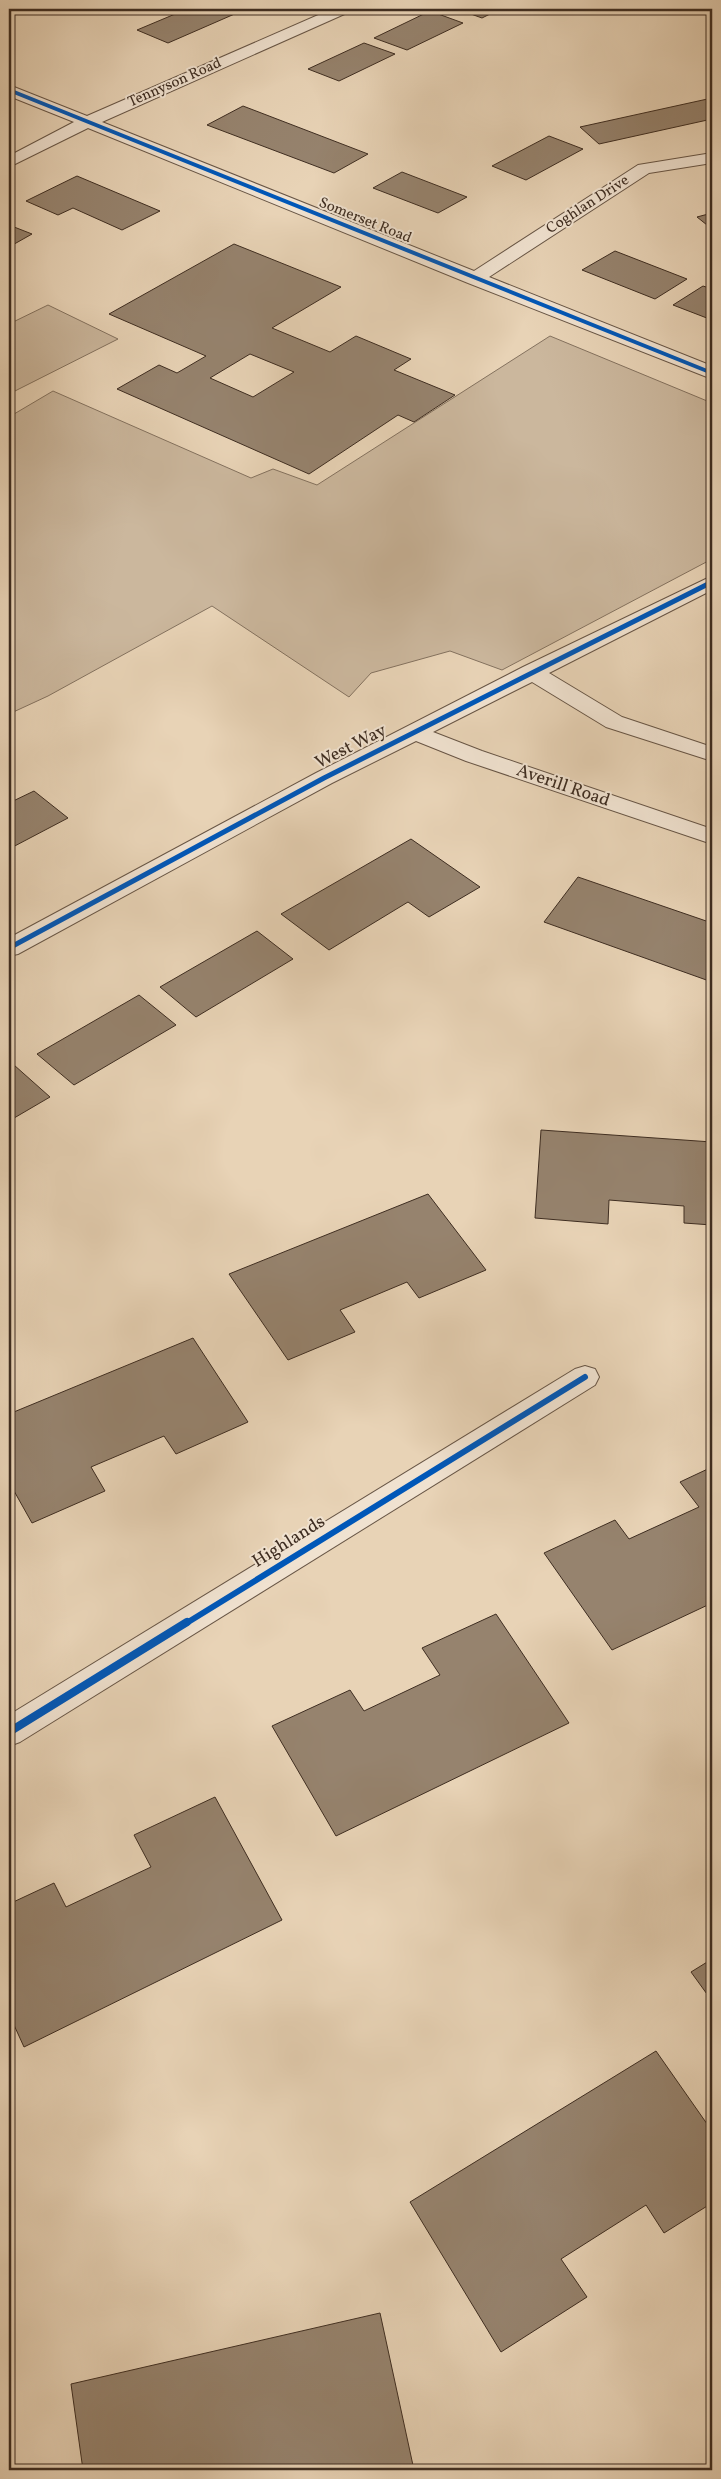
<svg xmlns="http://www.w3.org/2000/svg" width="721" height="2479" font-family="Vollkorn,serif">
<rect width="100%" height="100%" fill="#e8d3b6"/>
<filter id="stains"><feTurbulence type="fractalNoise" baseFrequency=".004" numOctaves="4"/><feColorMatrix values="0 0 0 0 .2 0 0 0 0 .09 0 0 0 0 .02 0 0 0 .5 -.17"/></filter>
<radialGradient id="worn" r=".72"><stop offset=".6" stop-color="#630" stop-opacity="0"/><stop offset="1" stop-color="#630" stop-opacity=".3"/></radialGradient>
<g fill="#cbb79d" stroke="#84725f">
<polygon points="48,305 118,339 9,394 9,324"/>
<polygon points="550,336 712,403 712,559 502,670 450,651 371,673 349,697 212,606 48,696 9,714 9,417 53,391 251,478 273,469 317,485"/>
</g>
<g fill="#96836e" stroke="#3e2d21" fill-rule="evenodd">
<polygon points="187,9 246,9 168,43 137,30"/>
<polygon points="457,9 500,9 482,18"/>
<polygon points="430,11 463,23 407,50 374,38"/>
<polygon points="364,43 395,54 339,81 308,69"/>
<polygon points="712,98 712,119 599,144 580,127"/>
<polygon points="243,106 368,154 334,173 207,125"/>
<polygon points="549,136 583,149 526,180 492,166"/>
<polygon points="402,172 467,197 438,213 373,188"/>
<polygon points="77,176 160,211 122,230 73,208 58,215 26,201"/>
<polygon points="712,213 712,229 697,217"/>
<polygon points="9,225 32,234 9,247"/>
<path d="M234,244l107,43 -69,41 58,24 26,-16 55,23 -17,11 61,25 -41,27 -16,-7 -89,59 -192,-85 42,-24 18,8 29,-17 -97,-42zM250,354l44,18 -41,25 -43,-19z"/>
<polygon points="615,251 687,279 655,299 582,270"/>
<polygon points="703,286 712,289 712,320 673,305"/>
<polygon points="34,791 68,818 9,849 9,803"/>
<polygon points="411,839 480,887 429,917 408,902 329,950 281,914"/>
<polygon points="578,877 712,923 712,982 544,922"/>
<polygon points="257,931 293,959 196,1017 160,987"/>
<polygon points="139,995 176,1025 74,1085 37,1054"/>
<polygon points="14,1065 50,1097 9,1121 9,1068"/>
<polygon points="541,1130 712,1142 712,1225 684,1223 684,1206 609,1200 608,1224 535,1218"/>
<polygon points="428,1194 486,1270 419,1298 407,1282 340,1310 355,1332 288,1360 229,1274"/>
<polygon points="193,1338 248,1422 176,1454 164,1436 91,1467 105,1491 32,1523 9,1482 9,1414"/>
<polygon points="712,1467 712,1603 612,1650 544,1553 615,1520 629,1539 699,1507 680,1482"/>
<polygon points="496,1614 569,1723 336,1836 272,1726 350,1690 364,1711 440,1675 422,1648"/>
<polygon points="215,1797 282,1920 24,2047 9,2014 9,1904 54,1883 66,1907 151,1867 134,1835"/>
<polygon points="712,1959 712,2001 691,1972"/>
<polygon points="656,2051 712,2131 712,2203 664,2233 646,2205 561,2259 587,2297 501,2352 410,2202"/>
<polygon points="380,2313 414,2470 83,2470 71,2384"/>
</g>
<g fill="none" stroke-linecap="round" stroke-linejoin="round">
<g stroke="#685646" stroke-width="2">
<g id="minor">
<polygon points="332,9 352,9 349,12 102,122 474,271 638,165 712,153 712,163 649,173 489,277 712,366 712,379 468,283 88,128 9,167 9,156 74,122 9,96 9,85 87,116"/>
<polygon points="712,576 712,590 549,673 622,717 712,747 712,761 606,727 532,682 433,732 482,751 712,829 712,844 466,761 416,741 332,783 18,954 9,956 9,938 316,773 523,667"/>
<polygon points="585,1366 595,1369 599,1377 595,1385 20,1742 9,1746 9,1715 575,1369"/>
</g>
</g>
<use href="#minor" fill="#f0e2d0" fill-rule="evenodd"/>
<g stroke="#f0e2d0" stroke-width="5.5">
<polyline id="cycleway-far3" points="9,90 712,373"/>
</g>
<g stroke="#f0e2d0" stroke-width="8">
<polyline id="cycleway-far2" points="9,948 324,778 712,582"/>
</g>
<g stroke="#f0e2d0" stroke-width="9">
<polyline id="cycleway-far1" points="185,1624 585,1377"/>
</g>
<g stroke="#f0e2d0" stroke-width="11">
<polyline id="cycleway" points="9,1732 187,1622"/>
</g>
<use href="#cycleway-far3" stroke="#0057b8" stroke-width="4"/>
<use href="#cycleway-far2" stroke="#0057b8" stroke-width="5"/>
<use href="#cycleway-far1" stroke="#0057b8" stroke-width="6"/>
<use href="#cycleway" stroke="#0057b8" stroke-width="8"/>
</g>
<g text-anchor="middle" dominant-baseline="central" stroke-width="4" stroke-linejoin="round" paint-order="stroke">
<g font-size="15" fill="#3e2d21" stroke="#f0e2d0">
<text transform="translate(175 83) rotate(-24)">Tennyson Road</text>
<text transform="translate(588 205) rotate(-33)">Coghlan Drive</text>
<text transform="translate(365 221) rotate(22)">Somerset Road</text>
</g>
<g font-size="18" fill="#3e2d21" stroke="#f0e2d0">
<text transform="translate(351 747) rotate(-27)">West Way</text>
<text transform="translate(563 786) rotate(19)">Averill Road</text>
<text transform="translate(289 1542) rotate(-32)">Highlands</text>
</g>
</g>
<rect width="721" height="2479" fill="none" stroke="#e8d3b6" stroke-width="30"/>
<rect x="10" y="10" width="701" height="2459" fill="none" stroke="#3e2d21" stroke-width="2.5"/>
<rect x="15" y="15" width="691" height="2449" fill="none" stroke="#3e2d21"/>
<rect width="100%" height="100%" filter="url(#stains)"/>
<rect width="100%" height="100%" fill="url(#worn)"/>
</svg>
